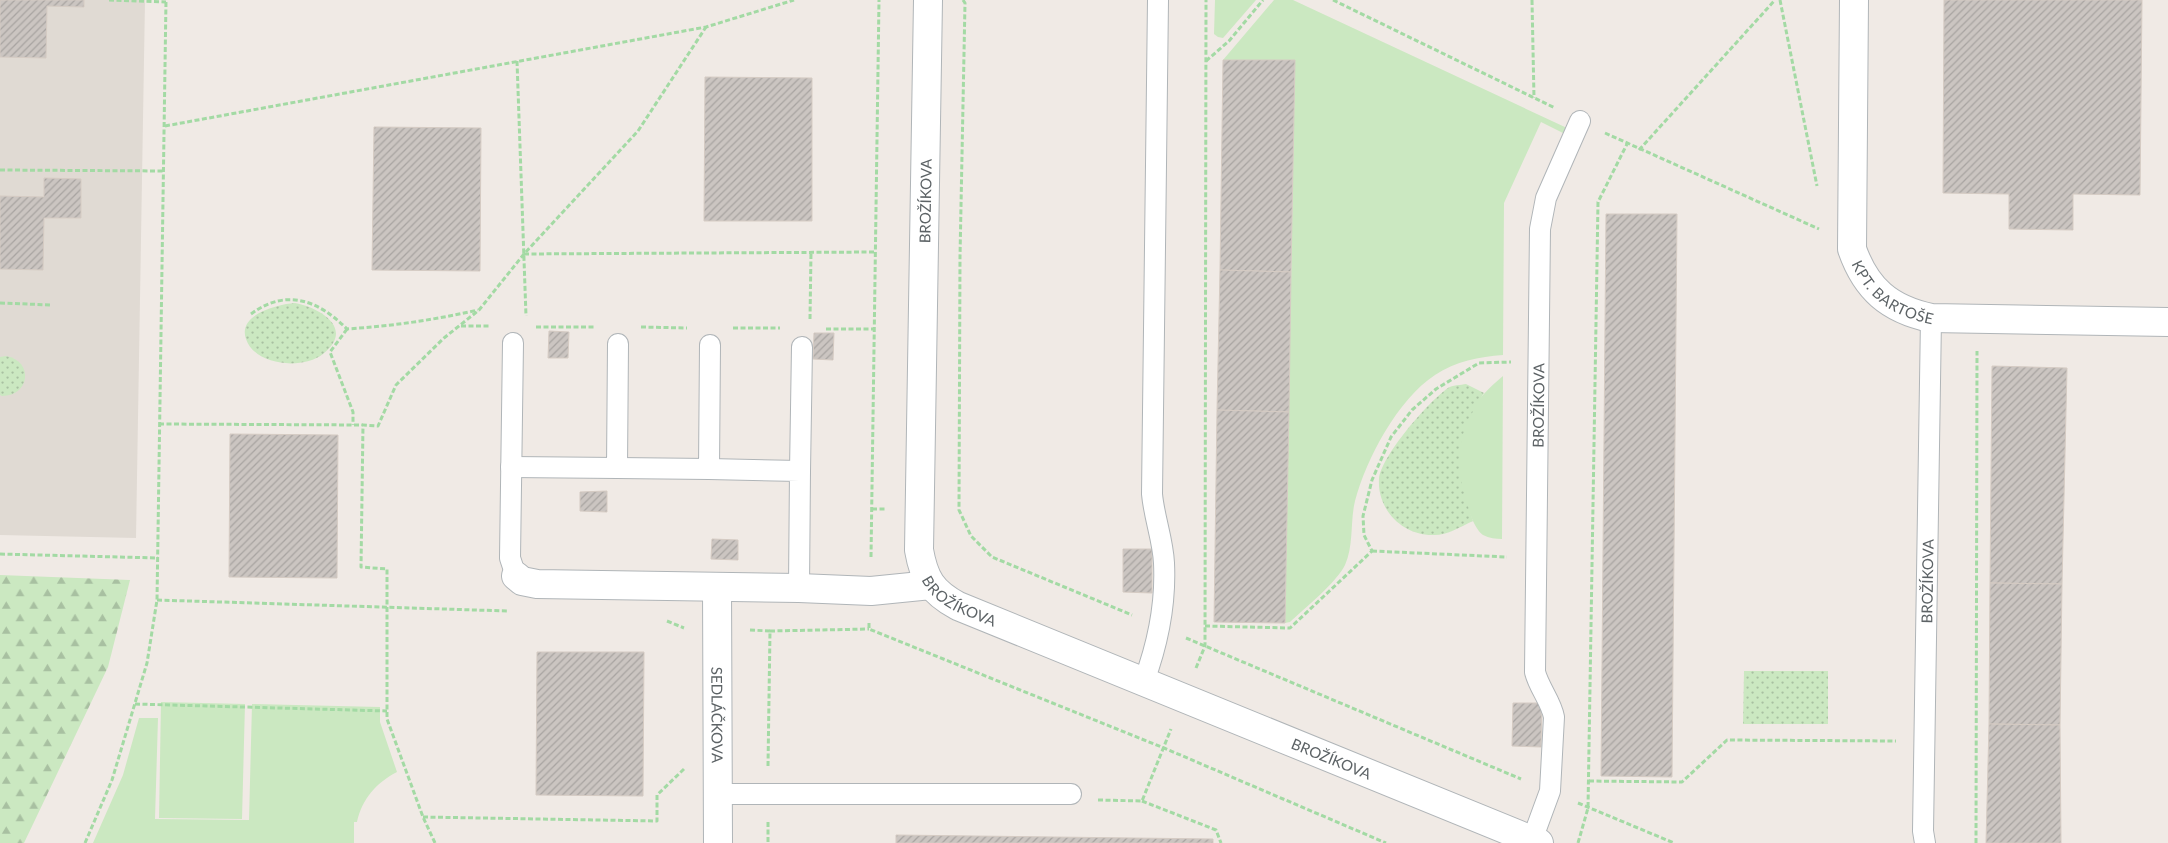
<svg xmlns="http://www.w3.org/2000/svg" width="2168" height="843" font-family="Lato,sans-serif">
<defs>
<pattern id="forest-firs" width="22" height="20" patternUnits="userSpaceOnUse" patternTransform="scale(1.25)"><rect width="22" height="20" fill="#cbe8c1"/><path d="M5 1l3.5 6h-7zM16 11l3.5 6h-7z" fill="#a8c0a1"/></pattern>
<pattern id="park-dots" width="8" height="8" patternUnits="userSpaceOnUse" patternTransform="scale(1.25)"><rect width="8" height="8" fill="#cbe8c1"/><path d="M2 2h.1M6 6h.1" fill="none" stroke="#a8c0a1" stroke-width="1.8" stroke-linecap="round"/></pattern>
<pattern id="building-hatch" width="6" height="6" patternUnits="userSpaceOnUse" patternTransform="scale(1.25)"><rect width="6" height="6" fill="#cbc5c1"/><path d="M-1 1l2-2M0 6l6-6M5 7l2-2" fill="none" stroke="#a8a4a1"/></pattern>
</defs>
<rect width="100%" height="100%" fill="#f0eae5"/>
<polygon fill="#e0dad3" points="0,0 145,0 136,538 0,535"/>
<g fill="#cbe8c1">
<polygon points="1215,0 1256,0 1223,38 1218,37 1214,34"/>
<path d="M1274,0h19l274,128 -2,6 -24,-12 -37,81 -1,152c-24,2 -47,6 -68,20 -37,24 -69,84 -80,126 -5,20 -1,44 -10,64 -8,17 -40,43 -55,57l-5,1 10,-562 -72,-1z"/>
<path d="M1503,376l-1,163c-6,0 -13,-1 -19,-4 -12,-8 -23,-50 -24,-65 -2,-15 2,-39 9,-53 8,-17 21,-29 35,-41z"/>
<polygon points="161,702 245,704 242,819 159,818"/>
<path d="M252,704l128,3v15l17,50c-21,11 -35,27 -40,50h-3v21h-261l30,-68 16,-57h19l-3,101 94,1z"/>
</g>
<polygon fill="url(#forest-firs)" points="0,575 130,580 108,667 24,843 0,843"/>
<g fill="url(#park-dots)">
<path d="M295,303c26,5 60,26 28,51 -20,16 -68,12 -77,-15 -9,-25 33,-35 49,-36z"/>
<path d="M6,356c28,5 24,40 -4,40l-2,-1v-38z"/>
<path d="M1466,384l18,9c-32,49 -30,74 -11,128 -13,6 -25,14 -39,14 -31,1 -57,-25 -55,-56 2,-23 50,-78 69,-91 4,-3 13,-3 18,-4z"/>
<polygon points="1744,671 1828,671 1828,724 1743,724"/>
</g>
<g fill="url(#building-hatch)" stroke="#d5cbc3">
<polygon points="0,0 84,0 84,7 47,6 46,58 0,57"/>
<polygon points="1944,0 2142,0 2140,195 2073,194 2073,230 2009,229 2009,194 1943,193"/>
<polygon points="1223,60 1295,60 1291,272 1220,270"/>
<polygon points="705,77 812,78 812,221 704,221"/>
<polygon points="374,127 481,128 480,271 372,270"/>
<polygon points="44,178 81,179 81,218 44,218 43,270 0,269 0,196 44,197"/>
<polygon points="1606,214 1677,214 1672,777 1601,776"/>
<polygon points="1220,270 1291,272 1289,412 1217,410"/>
<polygon points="549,331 569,332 568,358 548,358"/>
<polygon points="814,333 834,333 833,360 813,359"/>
<polygon points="1992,366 2067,368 2062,584 1990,583"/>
<polygon points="1217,410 1289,412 1285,623 1214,622"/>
<polygon points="230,434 338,435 337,578 229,577"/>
<polygon points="607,491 607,512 580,511 580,492"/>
<polygon points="712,539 738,540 738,560 711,559"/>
<polygon points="1123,549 1152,549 1152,593 1123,592"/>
<polygon points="1990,583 2062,584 2060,725 1989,724"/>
<polygon points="537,652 644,652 643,796 536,795"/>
<polygon points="1513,703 1542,703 1541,747 1512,746"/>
<polygon points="1989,724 2060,725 2061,843 1986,843"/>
<polygon points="896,835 1213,839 1213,843 896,843"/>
</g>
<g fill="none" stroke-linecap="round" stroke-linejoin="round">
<g stroke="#b0b5b8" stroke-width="22">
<g id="lane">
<polyline points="513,343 510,558 516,576"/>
<polyline points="511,467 617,468 618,344"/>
<polyline points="617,468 709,469 710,345"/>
<polyline points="709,469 800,471 799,588"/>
<polyline points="800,471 802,347"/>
<path d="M1144,681c14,-38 22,-77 20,-118 -1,-23 -10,-46 -12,-69l6,-494"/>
<polyline points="718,794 1071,794"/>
<path id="s1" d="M1532,840l18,-49 4,-74c-3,-16 -15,-29 -19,-45l5,-443 6,-31 34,-77"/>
<path id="s2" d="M1925,843l-2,-12 8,-513"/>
</g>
</g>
<g stroke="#b0b5b8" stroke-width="30">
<g id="street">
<path id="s3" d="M928,0l-9,550c5,29 13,42 39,56l581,237"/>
<path id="s4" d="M1854,0l-2,249c14,40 37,60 79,69l237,4"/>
<polyline points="516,576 522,581 537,584 799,588 871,591 931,585"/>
<path id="s5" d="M717,587l1,256"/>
</g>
</g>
<g stroke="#a3daa4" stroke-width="3" stroke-dasharray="5 2.5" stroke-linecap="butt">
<polyline points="109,0 166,2"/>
<polyline points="963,0 965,3 960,257 959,510 971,536 992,557 1132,615"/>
<polyline points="1333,0 1555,108"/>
<polyline points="1532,0 1534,98"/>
<polyline points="1780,0 1817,186"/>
<polyline points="517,61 526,316"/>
<polyline points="1206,61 1229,41 1263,0"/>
<polyline points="165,126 706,27 794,0"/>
<polyline points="1605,133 1819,229"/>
<polyline points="1639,150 1775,0"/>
<polyline points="0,170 164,171"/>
<polyline points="524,254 875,252"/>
<polyline points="0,303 52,305"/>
<path d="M251,314c35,-26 67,-14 96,15 45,-3 87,-9 131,-19"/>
<polyline points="810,319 811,252"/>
<polyline points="461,326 490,326"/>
<polyline points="536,327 595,327"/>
<polyline points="641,327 687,328"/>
<polyline points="733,328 780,328"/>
<polyline points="347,329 330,352 353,412 353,425"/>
<polyline points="826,329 874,329"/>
<polyline points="159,424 363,425"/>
<polyline points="872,509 886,509"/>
<polyline points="1372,551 1507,557"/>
<polyline points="0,554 158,558"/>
<polyline points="871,557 879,0"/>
<polyline points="157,600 507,611"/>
<polyline points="667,621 684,628"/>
<polyline points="869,623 869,629 1164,748 1386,843"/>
<polyline points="1205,626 1290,628 1372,551 1364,535 1363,516 1372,480 1391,437 1412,410 1436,389 1479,363 1511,362"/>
<polyline points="750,630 770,631"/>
<polyline points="1186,638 1521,779"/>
<polyline points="1196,668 1205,646 1206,0"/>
<polyline points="135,704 387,711"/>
<polyline points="768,766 770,631 869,629"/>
<polyline points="1589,781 1682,782 1727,740 1896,741"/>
<polyline points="1098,800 1142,801 1171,729"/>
<polyline points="1142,801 1216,830 1221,843"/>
<polyline points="1578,803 1674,843"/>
<polyline points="423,817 657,821 657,795 684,769"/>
<polyline points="768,822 768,843"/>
<polyline points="85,843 112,780 147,663 157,600 166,0"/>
<polyline points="435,843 423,817 387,719 387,569 361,567 363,425 378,426 396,385 444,338 479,310 524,254 638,131 706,27"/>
<polyline points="1578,843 1588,808 1598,202 1627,144"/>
<polyline points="1976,843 1977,351"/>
</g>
<use href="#lane" stroke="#fff" stroke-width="20"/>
<use href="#street" stroke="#fff" stroke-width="28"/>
</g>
<g text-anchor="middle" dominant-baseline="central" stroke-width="4" stroke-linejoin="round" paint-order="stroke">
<g font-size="15" fill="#5d6366" stroke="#fff">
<text transform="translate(925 201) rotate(-89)">BROŽÍKOVA</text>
<text stroke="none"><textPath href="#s4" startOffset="312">KPT. BARTOŠE</textPath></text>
<text stroke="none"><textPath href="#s1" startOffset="442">BROŽÍKOVA</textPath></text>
<text stroke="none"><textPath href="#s2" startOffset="262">BROŽÍKOVA</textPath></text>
<text stroke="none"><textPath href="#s3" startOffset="620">BROŽÍKOVA</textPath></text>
<text stroke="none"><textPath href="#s5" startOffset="128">SEDLÁČKOVA</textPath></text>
<text stroke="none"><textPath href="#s3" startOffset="1025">BROŽÍKOVA</textPath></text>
</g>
</g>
</svg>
